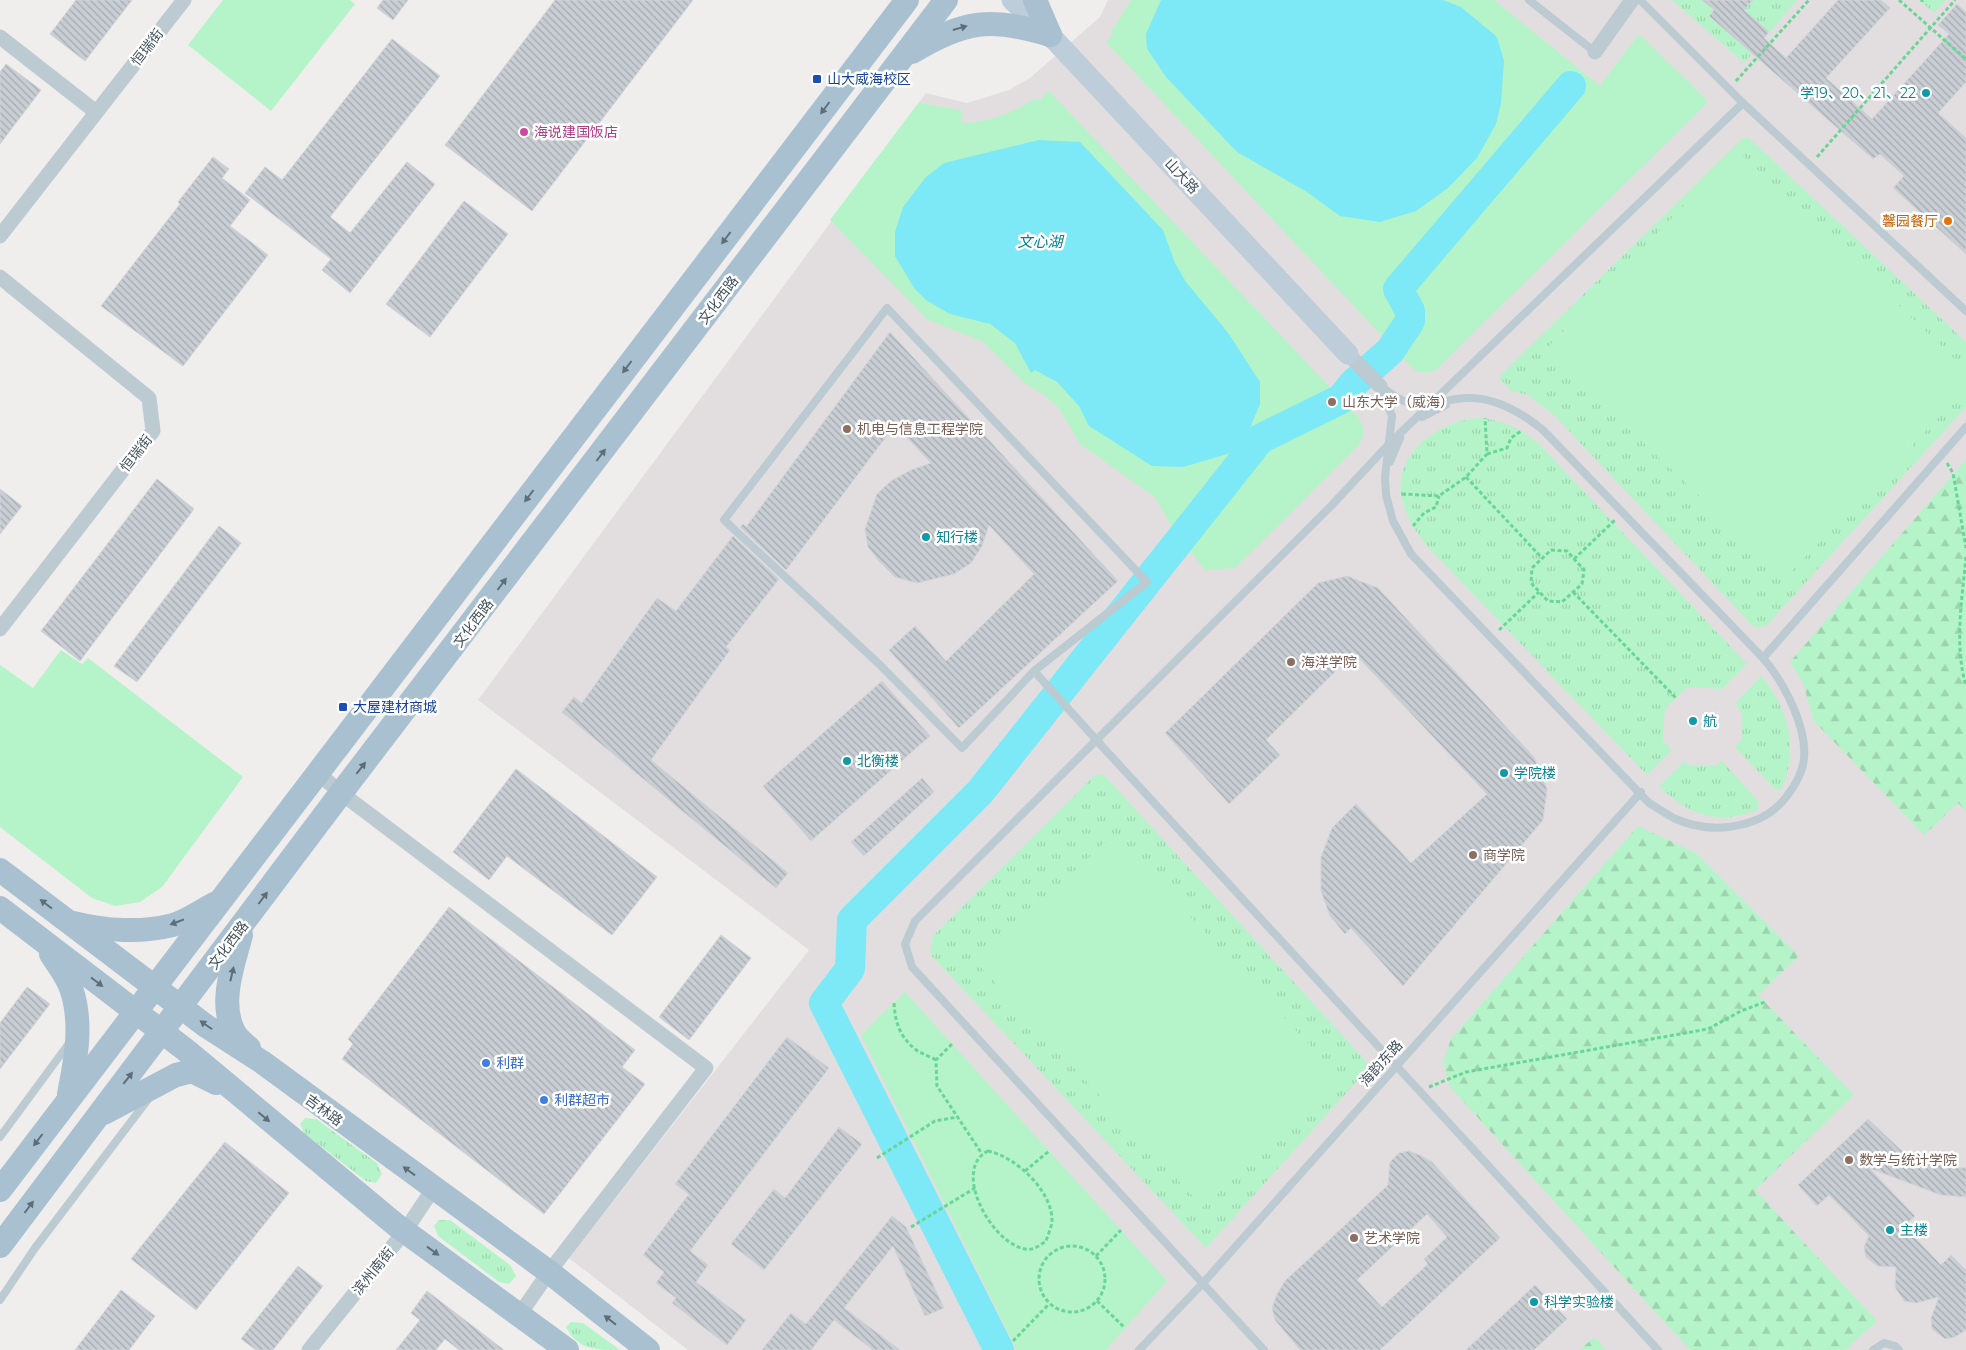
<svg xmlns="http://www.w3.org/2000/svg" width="1966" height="1350" font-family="Montserrat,'Noto Sans SC',sans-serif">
<defs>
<pattern id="grass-tufts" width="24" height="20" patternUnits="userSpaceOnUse" patternTransform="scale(1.25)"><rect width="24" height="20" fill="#b5f4c8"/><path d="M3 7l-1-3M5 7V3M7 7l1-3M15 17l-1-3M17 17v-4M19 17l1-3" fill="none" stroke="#9dd3ae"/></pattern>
<pattern id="forest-firs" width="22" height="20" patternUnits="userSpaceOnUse" patternTransform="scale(1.25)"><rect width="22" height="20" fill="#b5f4c8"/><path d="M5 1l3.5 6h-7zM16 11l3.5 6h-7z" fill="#9dd3ae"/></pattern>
<pattern id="building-back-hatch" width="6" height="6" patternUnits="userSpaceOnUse" patternTransform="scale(1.25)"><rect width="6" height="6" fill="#c8ced3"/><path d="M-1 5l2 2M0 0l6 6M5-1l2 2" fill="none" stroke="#a4aaae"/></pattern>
</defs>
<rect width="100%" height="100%" fill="#f0eded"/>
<polygon fill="#e2dedf" points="1108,0 1966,0 1966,1350 688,1350 569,1258 809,950 478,700 926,93 967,103 1009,90 1030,78 1100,17"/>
<g fill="url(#grass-tufts)">
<polygon points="1672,0 1797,0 1744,63"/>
<polygon points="1919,0 1946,0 1934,13"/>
<polygon points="1748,137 1966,342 1966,407 1766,626 1755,628 1555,416 1528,395 1510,390 1499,377 1742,139"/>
<path d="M1479,418c25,2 42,11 61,27l207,219 -25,25 -34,-2 -23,22 -2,32 9,9 -25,25 -219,-228c-11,-14 -20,-27 -25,-44 -14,-46 35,-83 76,-85z"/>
<path d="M1761,676c29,33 37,73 21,113h-7l-40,-42 6,-6 1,-28 -7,-9z"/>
<path d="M1685,761l5,5h26l6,-5 37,41 -2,8c-40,16 -68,5 -98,-24z"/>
<polygon points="1103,774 1364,1059 1368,1069 1206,1248 930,954 933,936 1094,776"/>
<polygon points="305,1118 316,1119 377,1163 382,1174 376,1183 366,1181 305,1134 300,1124"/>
<polygon points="439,1220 450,1220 510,1265 516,1276 509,1284 499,1282 438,1236 434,1226"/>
<path d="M571,1322l12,1 37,27c-25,0 -42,0 -54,-23z"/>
</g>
<g fill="url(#forest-firs)">
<polygon points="1966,460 1966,811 1958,803 1924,835 1814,721 1803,683 1790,662"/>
<polygon points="1638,826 1696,853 1799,956 1758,995 1854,1095 1755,1190 1877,1321 1845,1350 1690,1350 1450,1087 1443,1062 1451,1039"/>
<polygon points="1594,1337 1606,1350 1580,1350"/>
</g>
<g fill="#b5f4c8">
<polygon points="223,0 350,0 355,4 271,111 188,45"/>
<path d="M1131,0h363l106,86 39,-52 68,66 -1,4 -269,265c-10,5 -15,5 -24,0l-307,-327 7,-7 -2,-3z"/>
<path d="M1049,91l310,327c5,10 6,16 0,27l-124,123 -30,2 -31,-39 -19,-34 -75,-53 -21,-36 -16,-14 -19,-11 -42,-42 -54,-21 -98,-100 86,-114 4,-3 41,7 1,13c29,-1 50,-10 74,-25l3,3z"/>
<polygon points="1737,150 1966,370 1966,389 1785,578 1546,349"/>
<polygon points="61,650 82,664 88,658 243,777 162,887 140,902 115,906 92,898 0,827 0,665 33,688"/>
<polygon points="1114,834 1341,1079 1203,1207 976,962"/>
<polygon points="905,992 1167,1281 1106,1350 1017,1350 861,1035"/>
</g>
<g fill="#7de8f6">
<polygon points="1161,0 1443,0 1461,7 1497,37 1504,61 1501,103 1496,124 1477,158 1448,188 1416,211 1380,222 1340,216 1307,192 1237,152 1166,77 1147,49 1146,34"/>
<polygon points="1039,140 1080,142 1163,230 1175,263 1186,282 1229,334 1260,382 1260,404 1245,440 1231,453 1183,467 1152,466 1089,426 1079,406 1057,382 1035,370 1031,373 1015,343 990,324 950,314 926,300 914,288 895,256 895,232 903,207 926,177 944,163"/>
</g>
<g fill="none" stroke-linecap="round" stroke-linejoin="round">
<polyline stroke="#7de8f6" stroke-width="30" points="999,1350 824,1003 850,969 852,920 980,792 1260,439 1341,399 1353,384 1390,351 1410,321 1410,311 1398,289 1571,86"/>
</g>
<g fill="url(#building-back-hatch)" stroke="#d0d4da" fill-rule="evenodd">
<polygon points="76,0 132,0 85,61 50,34"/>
<polygon points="383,0 408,0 393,20 377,8"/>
<polygon points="555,0 693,0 532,211 445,145"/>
<polygon points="1702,0 1753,0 1744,10 1769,32 1764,38 1786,58 1838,0 1881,0 1890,8 1826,78 1872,119 1949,34 1938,25 1957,4 1966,12 1966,82 1938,113 1966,138 1966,254 1893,188 1904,176 1880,154 1873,159 1709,16 1714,10"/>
<polygon points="392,39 440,76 330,217 350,233 407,162 435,184 350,293 322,270 331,259 245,193 265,167 282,180"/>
<polygon points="6,64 41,90 0,144 0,72"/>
<polygon points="213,157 229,169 222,178 250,200 230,226 268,255 183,366 101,306 180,204 178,202"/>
<polygon points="464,201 508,234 430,337 386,304"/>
<polygon points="890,332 1118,581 959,728 889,650 915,626 946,661 1034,574 989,525 982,546 971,563 954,574 917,583 895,577 878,560 868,547 865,529 877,494 891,481 911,470 931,463 895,425 786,570 740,527 743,524 746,527"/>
<polygon points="157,479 194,509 80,661 41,631"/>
<polygon points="0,489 22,506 0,534"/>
<polygon points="219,526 241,543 137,682 114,666"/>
<polygon points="733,536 779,579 726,647 730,650 651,760 788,873 776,888 562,712 574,697 582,703 657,598 676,611"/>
<polygon points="1347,576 1378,588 1534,757 1547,789 1543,820 1403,986 1351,928 1345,934 1330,916 1321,891 1321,857 1332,828 1356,804 1411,863 1487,794 1354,653 1266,740 1280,755 1229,804 1165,733 1318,583"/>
<polygon points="882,681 930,736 811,841 763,786"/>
<polygon points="516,769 657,877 612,935 507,856 489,880 453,852"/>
<polygon points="922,778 934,792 864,856 851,842"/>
<polygon points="449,907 635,1050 622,1067 645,1084 544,1214 342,1059 353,1044 348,1039"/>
<polygon points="721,935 751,958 689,1040 659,1017"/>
<polygon points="27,987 50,1004 0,1069 0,1023"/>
<polygon points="787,1037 829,1068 690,1251 708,1265 696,1282 746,1320 727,1345 672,1303 676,1298 656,1283 664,1272 643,1255 689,1194 675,1184"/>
<polygon points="1868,1119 1902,1151 1946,1167 1966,1168 1966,1197 1941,1195 1869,1168 1915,1216 1904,1226 1941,1265 1951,1255 1966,1270 1966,1330 1955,1337 1945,1339 1932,1329 1931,1318 1939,1297 1916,1303 1904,1301 1895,1287 1896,1267 1877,1266 1866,1257 1864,1247 1869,1236 1829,1195 1817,1206 1798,1185"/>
<polygon points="839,1127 862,1144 764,1270 731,1244 774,1189 785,1198"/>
<polygon points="225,1142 289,1193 196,1310 131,1259"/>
<path d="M1409,1151l13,5 10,6 68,76 -120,112h-80l-25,-30 -3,-12 5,-14 8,-13 103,-96 2,-23 9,-9zM1427,1214l20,23 -23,22 4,5 -46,43 -25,-27z"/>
<polygon points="892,1216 906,1227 944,1308 925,1316 893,1246 844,1308 900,1350 873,1350 834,1320 811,1350 762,1350 791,1313 806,1324"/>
<polygon points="298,1266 323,1286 273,1350 256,1350 241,1339"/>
<polygon points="1535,1285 1567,1319 1534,1350 1466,1350"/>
<polygon points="121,1290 155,1316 129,1350 75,1350"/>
<polygon points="427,1291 504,1350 459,1350 445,1339 436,1350 396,1350 420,1320 411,1313"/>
</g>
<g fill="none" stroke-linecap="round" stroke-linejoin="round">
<g stroke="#69d697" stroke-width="3" stroke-dasharray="4 2.5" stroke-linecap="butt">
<polyline points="1899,0 1966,59"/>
<polyline points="1922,2 1922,0"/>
<polyline points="1736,81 1809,0"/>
<polyline points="1817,157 1955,0"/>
<polyline points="1487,454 1507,448 1511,438 1521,431"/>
<polyline points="1947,463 1953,473 1966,548"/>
<polyline points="1466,477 1542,558"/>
<polyline points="1402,494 1439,496 1466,477 1487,454 1485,418"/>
<polyline points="1413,526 1424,513 1436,507 1439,496"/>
<polygon points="1551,550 1567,551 1584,570 1582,584 1562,602 1548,601 1531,583 1532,568"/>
<path d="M1966,557c-4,43 -12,87 0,129"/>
<polyline points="1574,559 1615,520"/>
<polyline points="1573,592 1676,698"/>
<polyline points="1499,630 1539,592"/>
<path d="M894,1003c1,19 6,34 21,46 6,5 15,7 21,11"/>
<polyline points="952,1044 936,1060 937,1086 982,1154"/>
<polyline points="1429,1087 1466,1072 1708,1029 1741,1011 1765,1002"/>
<path d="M988,1151c28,6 65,40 64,71 -1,6 -4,13 -6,19 -6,4 -13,10 -21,8 -34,-6 -74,-80 -37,-98z"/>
<polyline points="877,1158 935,1121 958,1117"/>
<polyline points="1025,1171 1049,1151"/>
<polyline points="911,1227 975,1188"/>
<circle cx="1072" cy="1279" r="33"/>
<polyline points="1096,1256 1121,1230"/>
<polyline points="1097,1301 1125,1328"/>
<polyline points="1013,1341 1049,1304"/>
</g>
<g stroke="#bccad2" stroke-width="8">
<polyline points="1529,0 1595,52"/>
<polyline points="1640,0 1743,103 1966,311"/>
<path d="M1380,386c8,5 17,13 26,16 19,7 42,-4 61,-4 28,-1 55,15 76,32l220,228c20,23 44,68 41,100 -1,13 -9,28 -17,38 -24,33 -75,39 -111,23 -9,-4 -18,-11 -27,-16l-238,-249 -18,-33 -7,-26 -1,-18 7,-61z"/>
<polyline points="1422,417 1446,405"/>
<polyline points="1390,462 1400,438"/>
<polyline points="1763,658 1966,427"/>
<polyline points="1034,671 1147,582 887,308 724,520 879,664 962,748 1034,671 1101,745"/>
<polyline points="1099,743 1658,1350"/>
<polyline points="0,1137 70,1042"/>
<polyline points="0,1300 35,1248 149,1098"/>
<polyline points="1139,1350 1203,1283 1641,792"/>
<polyline points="1264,1350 912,967 905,944 915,921 1331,506 1388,445 1743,103"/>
<polyline points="1873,1350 1884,1343 1895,1346 1899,1350"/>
</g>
<g stroke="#bccad2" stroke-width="15">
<polyline points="0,37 96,112"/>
<polyline points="1595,52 1632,0"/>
<polyline points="0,236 184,0"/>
<polyline points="0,277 149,398 153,431 0,629"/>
<polyline points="1348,354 1380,386"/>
<polyline points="318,773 341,793 706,1068 549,1272 520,1314"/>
<polyline points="309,1350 405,1231 433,1189"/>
</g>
<polyline stroke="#bdcdd9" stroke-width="21" points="1012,0 1050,35 1348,354"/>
<g stroke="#a9c0d0" stroke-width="24">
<polyline points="1035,0 1050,35"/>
<path d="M912,52c53,-32 79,-35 138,-17"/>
<polyline points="0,870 206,1026 262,1062 549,1272 648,1350"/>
<polyline points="0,908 187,1051 396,1225 567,1350"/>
<path d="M74,923c31,8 68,10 99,2 14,-4 28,-14 41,-21"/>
<path d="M241,935c-8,31 -23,69 -6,99 3,5 10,10 14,14"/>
<path d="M51,954c7,11 16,22 20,34 12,34 5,71 -2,106"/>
<polyline points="104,1113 176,1075 192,1071 216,1083"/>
<polyline points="0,1190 907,0"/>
<polyline points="0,1246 341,793 946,0"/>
</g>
</g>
<defs><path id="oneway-solid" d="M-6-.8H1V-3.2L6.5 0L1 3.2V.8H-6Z" transform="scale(1.25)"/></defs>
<g fill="#5c6e7a">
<use href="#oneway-solid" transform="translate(960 28) rotate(-16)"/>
<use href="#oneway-solid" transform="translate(825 108) rotate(127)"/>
<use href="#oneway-solid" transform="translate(726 238) rotate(127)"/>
<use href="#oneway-solid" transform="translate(627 367) rotate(127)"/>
<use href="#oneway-solid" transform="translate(601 455) rotate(-53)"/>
<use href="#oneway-solid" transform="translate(529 496) rotate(127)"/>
<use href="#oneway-solid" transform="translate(502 584) rotate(-53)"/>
<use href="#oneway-solid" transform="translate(361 768) rotate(-52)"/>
<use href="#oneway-solid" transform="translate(263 898) rotate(-53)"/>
<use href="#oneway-solid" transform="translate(46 904) rotate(-143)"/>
<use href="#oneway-solid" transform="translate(177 922) rotate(159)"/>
<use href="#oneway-solid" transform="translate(232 974) rotate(-77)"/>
<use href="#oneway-solid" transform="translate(97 982) rotate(37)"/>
<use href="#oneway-solid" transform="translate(206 1025) rotate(-145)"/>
<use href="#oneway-solid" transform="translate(128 1078) rotate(-52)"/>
<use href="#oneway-solid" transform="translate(264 1117) rotate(40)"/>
<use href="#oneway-solid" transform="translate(38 1140) rotate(127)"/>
<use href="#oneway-solid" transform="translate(409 1171) rotate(-144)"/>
<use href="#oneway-solid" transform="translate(29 1207) rotate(-53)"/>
<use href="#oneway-solid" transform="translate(433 1251) rotate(36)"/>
<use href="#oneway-solid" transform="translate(610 1320) rotate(-142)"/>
</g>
<g fill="#1a4fb4" stroke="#fff" stroke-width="2">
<rect x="812" y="74" width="10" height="10" rx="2.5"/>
<rect x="338" y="702" width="10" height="10" rx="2.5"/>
</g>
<g fill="#0f9aa8" stroke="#fff" stroke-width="2">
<circle cx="1926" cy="93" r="5"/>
<circle cx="926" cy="537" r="5"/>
<circle cx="1693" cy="721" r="5"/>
<circle cx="847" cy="761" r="5"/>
<circle cx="1504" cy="773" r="5"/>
<circle cx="1890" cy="1230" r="5"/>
<circle cx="1534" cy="1302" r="5"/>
</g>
<circle fill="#d1479c" stroke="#fff" stroke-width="2" cx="524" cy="132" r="5"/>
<circle fill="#e8710a" stroke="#fff" stroke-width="2" cx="1948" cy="221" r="5"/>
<g fill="#8d6e63" stroke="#fff" stroke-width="2">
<circle cx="1332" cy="402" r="5"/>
<circle cx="847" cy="429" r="5"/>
<circle cx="1291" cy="662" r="5"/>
<circle cx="1473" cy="855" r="5"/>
<circle cx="1849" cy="1160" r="5"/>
<circle cx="1354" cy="1238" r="5"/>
</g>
<g fill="#3f7fe0" stroke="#fff" stroke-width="2">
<circle cx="486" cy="1063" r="5"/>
<circle cx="544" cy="1100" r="5"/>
</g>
<g text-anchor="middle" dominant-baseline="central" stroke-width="5" stroke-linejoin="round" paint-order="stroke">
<g font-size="14" fill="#43535d" stroke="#fff">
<text transform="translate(147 47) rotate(-52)">恒瑞街</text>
<text transform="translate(1182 176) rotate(47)">山大路</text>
<text transform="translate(718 300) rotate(-53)">文化西路</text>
<text transform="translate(136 453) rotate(-52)">恒瑞街</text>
<text transform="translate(473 623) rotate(-53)">文化西路</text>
<text transform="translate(228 945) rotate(-53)">文化西路</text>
<text transform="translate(1381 1063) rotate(-48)">海韵东路</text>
<text transform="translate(324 1110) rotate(36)">吉林路</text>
<text transform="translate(373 1271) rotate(-51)">滨州南街</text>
</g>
<g font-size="14" fill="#164399" stroke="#fff" text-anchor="start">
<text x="827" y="79">山大威海校区</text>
<text x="353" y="707">大屋建材商城</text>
</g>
<g font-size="14" fill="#0d838f" stroke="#fff" text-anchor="start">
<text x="1916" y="93" text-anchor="end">学19、20、21、22</text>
<text x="936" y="537">知行楼</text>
<text x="1703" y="721">航</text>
<text x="857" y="761">北衡楼</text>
<text x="1514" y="773">学院楼</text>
<text x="1900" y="1230">主楼</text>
<text x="1544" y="1302">科学实验楼</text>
</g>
<g font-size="14" fill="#b23c85" stroke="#fff" text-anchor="start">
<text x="534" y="132">海说建国饭店</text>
</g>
<g font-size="14" fill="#c56008" stroke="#fff" text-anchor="end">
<text x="1938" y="221">馨园餐厅</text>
</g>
<g font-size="14" fill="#785e54" stroke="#fff" text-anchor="start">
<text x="1342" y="402">山东大学（威海）</text>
<text x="857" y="429">机电与信息工程学院</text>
<text x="1301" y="662">海洋学院</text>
<text x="1483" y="855">商学院</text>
<text x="1859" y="1160">数学与统计学院</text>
<text x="1364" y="1238">艺术学院</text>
</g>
<g font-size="14" fill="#366cbe" stroke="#fff" text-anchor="start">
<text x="496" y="1063">利群</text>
<text x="554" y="1100">利群超市</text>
</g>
<g font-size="15" font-style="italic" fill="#038293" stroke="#fff">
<text x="1040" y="241">文心湖</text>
</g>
</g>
</svg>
